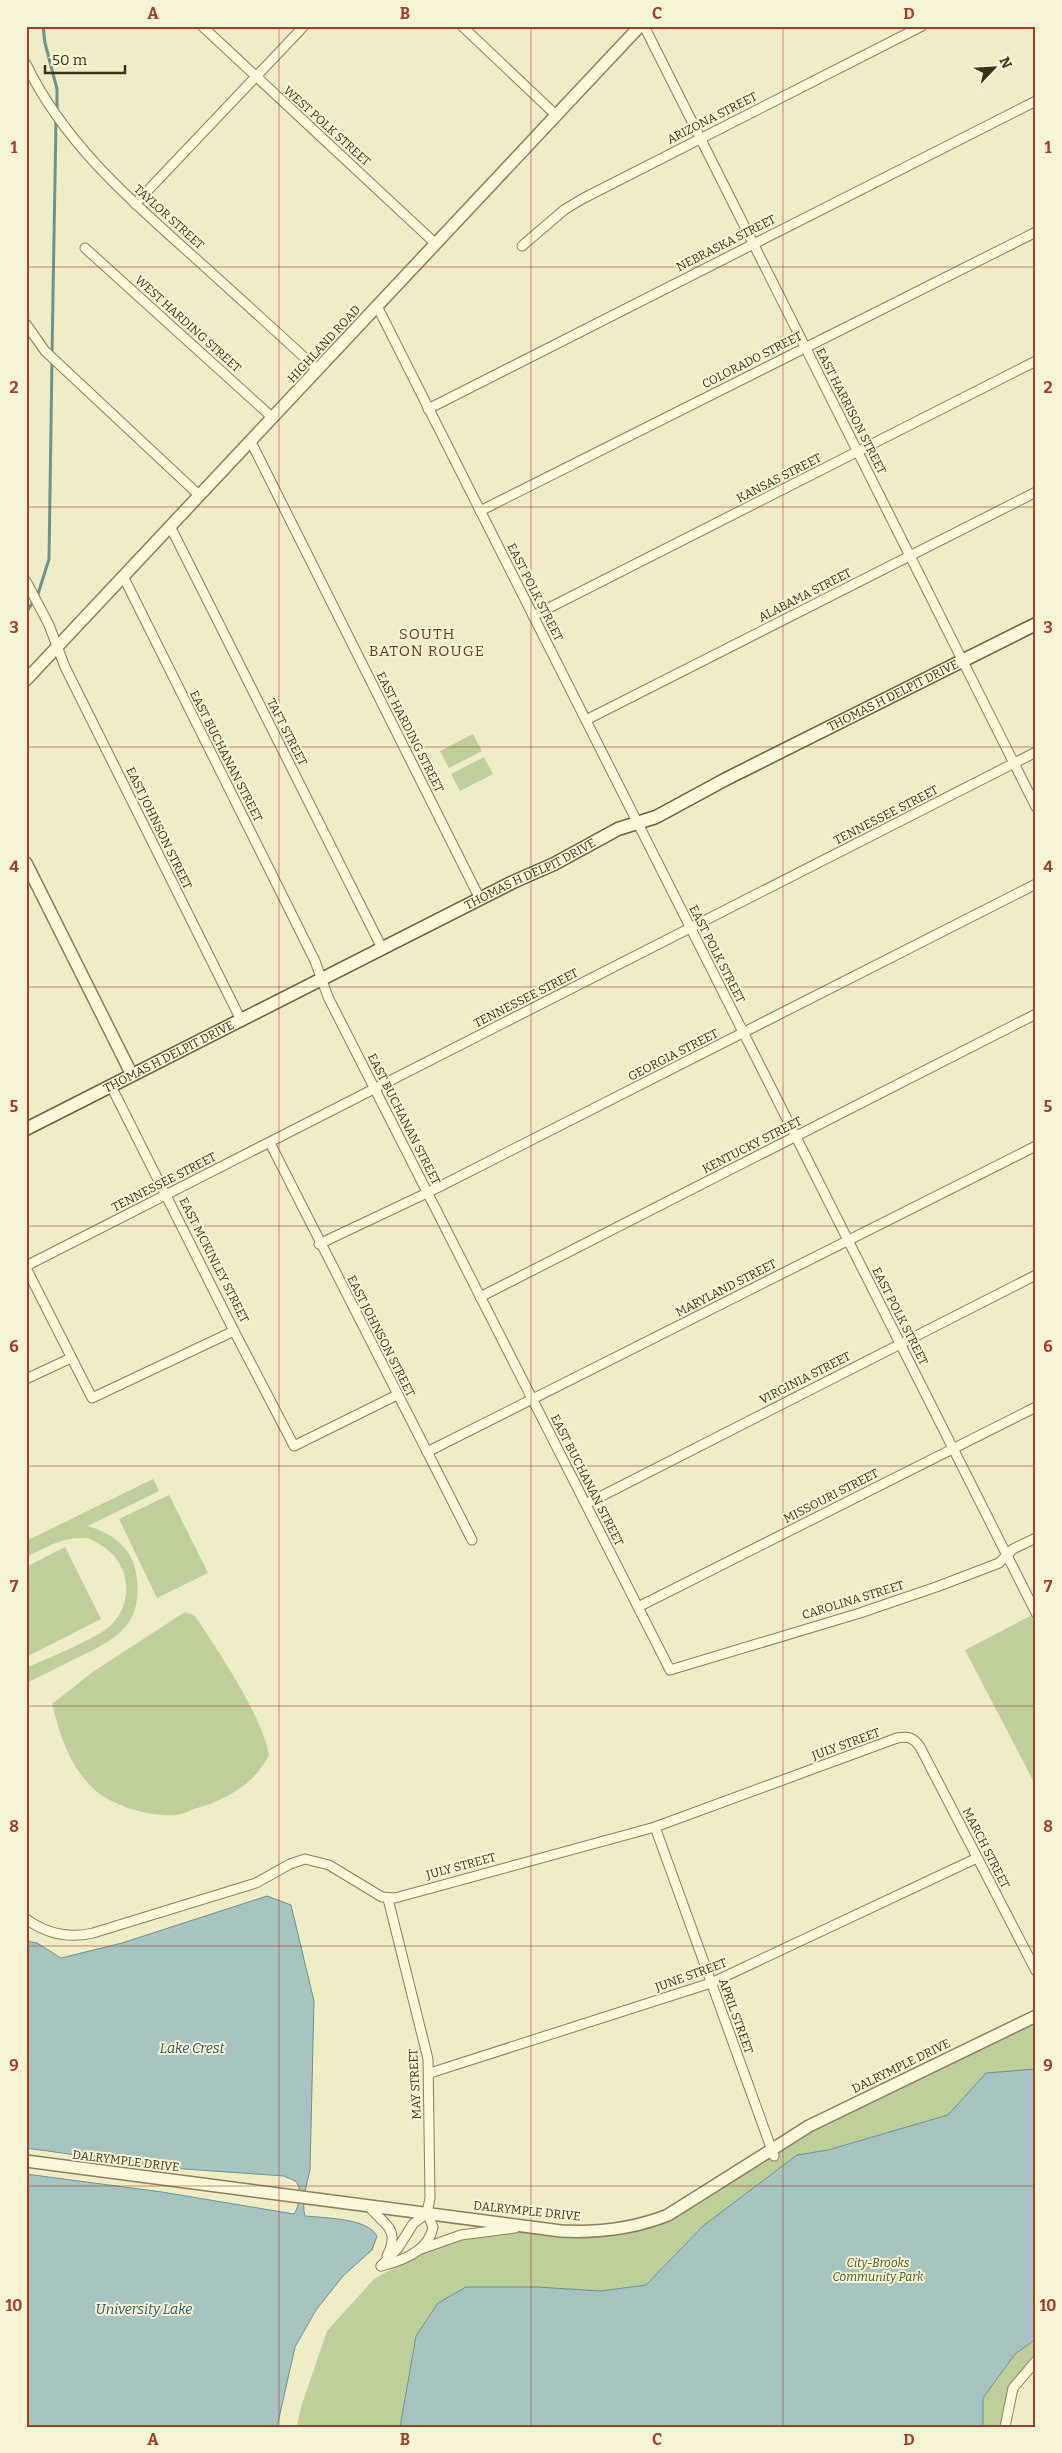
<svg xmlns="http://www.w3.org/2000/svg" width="1062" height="2453" font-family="Bitter,serif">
<rect width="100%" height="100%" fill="#f0ecc6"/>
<g fill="#becf99">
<polygon points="473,734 482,751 449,768 440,751"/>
<polygon points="484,757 493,774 460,791 451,774"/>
<path d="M153,1479l6,12 -71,35c23,7 44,21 48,47 8,49 -16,64 -55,83 -18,9 -36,18 -55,27v-15c20,-9 73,-30 86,-44 22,-23 18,-59 -8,-77 -6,-4 -13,-9 -20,-9 -22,-1 -39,10 -58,19v-16z"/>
<polygon points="169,1495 208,1573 157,1598 119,1519"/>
<polygon points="65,1547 101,1619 26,1657 26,1567"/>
<path d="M185,1612l10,4c23,35 67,99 74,139 -15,30 -44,45 -75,54 -6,2 -12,5 -18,6 -25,2 -61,-8 -80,-24 -27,-25 -35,-53 -44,-87l42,-33z"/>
<polygon points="1036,1613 1036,1786 965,1650"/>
<polygon points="1036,2016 1036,2365 1020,2379 1005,2427 297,2427 301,2407 327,2331 374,2279 444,2240 523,2226 602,2231 646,2223 771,2149"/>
</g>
<g fill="#a7c4c1" stroke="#6d9391">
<path d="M267,1896l24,9 23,96 -4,169c-3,14 -9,32 -5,46 19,2 63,2 72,20l-5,14 -29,26 -27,34 -21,37 -18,80h-251v-253l136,18 132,22c5,-7 9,-27 1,-33 -3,-2 -8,-3 -11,-5l-114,-8 -144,-20v-207l11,2 24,15 61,-15z"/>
<polygon points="1036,2069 1036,2339 1015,2354 983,2398 983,2427 400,2427 416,2336 438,2303 466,2287 536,2287 601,2291 646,2285 703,2226 797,2155 828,2150 948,2115 986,2073"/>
</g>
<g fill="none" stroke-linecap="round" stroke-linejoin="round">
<g stroke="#6d9391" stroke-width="3">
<polyline points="43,26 45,43 57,89 57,111"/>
<polyline points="52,354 56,120"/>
<polyline points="26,613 38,594 49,559 52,360"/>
</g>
<g stroke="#8d7f5a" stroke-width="11">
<g id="minor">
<polyline points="202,26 436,244"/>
<polyline points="462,26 557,116"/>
<polyline points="644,26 1036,807"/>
<path d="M26,64c38,79 104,136 168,193 42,38 83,75 124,113"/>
<polyline points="135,204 304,26"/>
<polyline points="522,246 564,210 582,199 922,26"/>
<polyline points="85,248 273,418"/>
<polyline points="377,306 1036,1613"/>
<polyline points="26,324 45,351 200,496"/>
<polyline points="428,409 1036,101"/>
<polyline points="251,442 480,899"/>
<polyline points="480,511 1036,232"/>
<polyline points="170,526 382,948"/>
<polyline points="123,576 315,961 328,997 670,1670 860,1613 939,1586 999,1563 1013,1549 1036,1538"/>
<polyline points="26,581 49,625 65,667 241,1020"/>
<polyline points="533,616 1036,361"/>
<polyline points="586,720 1036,492"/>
<polyline points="111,1086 234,1331 294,1446 397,1395"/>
<polyline points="270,1143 472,1540"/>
<polyline points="319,1244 427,1193 1036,884"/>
<polyline points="26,1266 1036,752"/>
<polyline points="26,1268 92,1398 234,1331"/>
<polyline points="480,1297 1036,1014"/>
<polyline points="26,1379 71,1358"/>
<polyline points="427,1452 1036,1146"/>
<polyline points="586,1504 1036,1275"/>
<polyline points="638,1607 1036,1407"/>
<polyline points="655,1827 774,2156"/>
<path d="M26,1919c21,15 42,20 67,14l163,-50 34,-19 15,-5 24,6 53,32 13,1 260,-71 242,-89c11,-2 16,-1 23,9l116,224"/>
<polyline points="430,2073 711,1983 977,1858"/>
<path d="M368,2205c13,19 34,21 19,51"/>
<polyline points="421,2249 461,2235 515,2228"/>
<path d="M381,2266c21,-5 48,-15 52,-39l-6,-14 3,-15 -2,-139 -40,-160"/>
<polyline points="381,2266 398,2248 413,2224 427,2213"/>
<polyline points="1005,2427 1013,2388 1036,2361"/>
</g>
</g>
<g stroke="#8d7f5a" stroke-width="14">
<g id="tertiary">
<polyline points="26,680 640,26"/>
<polyline points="26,863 132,1075"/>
<path d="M26,2161l535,70c37,2 72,-2 107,-16l141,-89 227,-110"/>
</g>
</g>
<g stroke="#6f603d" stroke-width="15">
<g id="secondary">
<path id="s1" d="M26,1129l487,-247 41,-18 64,-35 38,-12 70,-38 310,-155"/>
</g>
</g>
<use href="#minor" stroke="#faf7da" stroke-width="9"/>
<use href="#tertiary" stroke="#faf7da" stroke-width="11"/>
<use href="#secondary" stroke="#faf7da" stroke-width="12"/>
</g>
<path fill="none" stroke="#9f3d27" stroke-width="1" stroke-opacity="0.55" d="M279,26v2401M531,26v2401M783,26v2401M26,267h1010M26,507h1010M26,747h1010M26,987h1010M26,1226h1010M26,1466h1010M26,1706h1010M26,1946h1010M26,2186h1010"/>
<g text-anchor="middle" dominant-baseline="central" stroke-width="4" stroke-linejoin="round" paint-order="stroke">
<g font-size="12" fill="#3c331f" stroke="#f7f4d6">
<text transform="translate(712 118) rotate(-27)">ARIZONA STREET</text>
<text transform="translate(327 126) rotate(42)">WEST POLK STREET</text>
<text transform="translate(169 217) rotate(42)">TAYLOR STREET</text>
<text transform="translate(726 243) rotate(-27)">NEBRASKA STREET</text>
<text transform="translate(188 324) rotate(42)">WEST HARDING STREET</text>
<text transform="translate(324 344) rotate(-47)">HIGHLAND ROAD</text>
<text transform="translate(752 360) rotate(-27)">COLORADO STREET</text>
<text transform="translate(851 411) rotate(63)">EAST HARRISON STREET</text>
<text transform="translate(779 478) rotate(-27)">KANSAS STREET</text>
<text transform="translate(535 592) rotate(63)">EAST POLK STREET</text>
<text transform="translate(805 595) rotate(-27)">ALABAMA STREET</text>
<text stroke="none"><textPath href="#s1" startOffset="970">THOMAS H DELPIT DRIVE</textPath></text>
<text transform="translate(287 732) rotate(63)">TAFT STREET</text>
<text transform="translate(410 732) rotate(63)">EAST HARDING STREET</text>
<text transform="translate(226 756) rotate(63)">EAST BUCHANAN STREET</text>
<text transform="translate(886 815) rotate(-27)">TENNESSEE STREET</text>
<text transform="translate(159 828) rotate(64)">EAST JOHNSON STREET</text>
<text stroke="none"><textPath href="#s1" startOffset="565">THOMAS H DELPIT DRIVE</textPath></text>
<text transform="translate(717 954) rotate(63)">EAST POLK STREET</text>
<text transform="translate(526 998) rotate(-27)">TENNESSEE STREET</text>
<text transform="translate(673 1055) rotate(-27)">GEORGIA STREET</text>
<text stroke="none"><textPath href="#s1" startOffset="160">THOMAS H DELPIT DRIVE</textPath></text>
<text transform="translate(404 1119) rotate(63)">EAST BUCHANAN STREET</text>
<text transform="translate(752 1145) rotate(-27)">KENTUCKY STREET</text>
<text transform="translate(164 1182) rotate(-27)">TENNESSEE STREET</text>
<text transform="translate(214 1260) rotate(63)">EAST MCKINLEY STREET</text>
<text transform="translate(726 1288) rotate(-27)">MARYLAND STREET</text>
<text transform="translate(900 1316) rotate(63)">EAST POLK STREET</text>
<text transform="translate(381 1336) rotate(63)">EAST JOHNSON STREET</text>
<text transform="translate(805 1378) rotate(-27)">VIRGINIA STREET</text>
<text transform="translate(587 1480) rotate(63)">EAST BUCHANAN STREET</text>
<text transform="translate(831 1496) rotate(-27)">MISSOURI STREET</text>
<text transform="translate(853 1600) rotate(-17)">CAROLINA STREET</text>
<text transform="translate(846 1744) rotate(-20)">JULY STREET</text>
<text transform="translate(986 1848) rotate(63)">MARCH STREET</text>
<text transform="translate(461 1866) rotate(-15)">JULY STREET</text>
<text transform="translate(691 1975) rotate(-20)">JUNE STREET</text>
<text transform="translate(736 2016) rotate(70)">APRIL STREET</text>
<text transform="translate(901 2066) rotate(-26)">DALRYMPLE DRIVE</text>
<text transform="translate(415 2084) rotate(-93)">MAY STREET</text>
<text transform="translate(126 2161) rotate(7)">DALRYMPLE DRIVE</text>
<text transform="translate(527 2211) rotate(6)">DALRYMPLE DRIVE</text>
</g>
<g font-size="12" font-style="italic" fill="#425a24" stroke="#f7f4d6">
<text x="878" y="2263">City-Brooks<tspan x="878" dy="14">Community Park</tspan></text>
</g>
<g font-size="14" font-style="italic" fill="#2d565d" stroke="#f7f4d6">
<text x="192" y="2048">Lake Crest</text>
<text x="144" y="2309">University Lake</text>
</g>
<g font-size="15" letter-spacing="1" fill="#6b3c1c" stroke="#f7f4d6">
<text x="427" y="634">SOUTH<tspan x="427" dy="17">BATON ROUGE</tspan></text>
</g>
</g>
<rect width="1062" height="2453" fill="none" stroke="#f7f4d6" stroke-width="55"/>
<g transform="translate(994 68) rotate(65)" stroke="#f7f4d6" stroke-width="4" paint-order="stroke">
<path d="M0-4L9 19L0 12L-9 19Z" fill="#3c331f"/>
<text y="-8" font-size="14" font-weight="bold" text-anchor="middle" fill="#3c331f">N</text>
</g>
<path d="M45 65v8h80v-8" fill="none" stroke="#3c331f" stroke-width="2.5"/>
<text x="52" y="65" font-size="15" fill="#3c331f" stroke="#f7f4d6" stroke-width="4" paint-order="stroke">50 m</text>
<rect x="28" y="28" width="1006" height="2398" fill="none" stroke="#9f3d27" stroke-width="2"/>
<g font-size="16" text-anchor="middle" font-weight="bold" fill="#9f3d27">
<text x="153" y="19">A</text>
<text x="405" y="19">B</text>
<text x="657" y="19">C</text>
<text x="909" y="19">D</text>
<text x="14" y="153">1</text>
<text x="1048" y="153">1</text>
<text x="14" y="393">2</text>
<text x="1048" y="393">2</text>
<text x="14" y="633">3</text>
<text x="1048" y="633">3</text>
<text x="14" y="872">4</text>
<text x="1048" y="872">4</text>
<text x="14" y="1112">5</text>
<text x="1048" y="1112">5</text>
<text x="14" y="1352">6</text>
<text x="1048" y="1352">6</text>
<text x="14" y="1592">7</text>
<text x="1048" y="1592">7</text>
<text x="14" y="1832">8</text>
<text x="1048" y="1832">8</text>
<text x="14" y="2071">9</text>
<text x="1048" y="2071">9</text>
<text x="14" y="2311">10</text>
<text x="1048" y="2311">10</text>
<text x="153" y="2445">A</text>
<text x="405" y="2445">B</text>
<text x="657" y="2445">C</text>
<text x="909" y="2445">D</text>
</g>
</svg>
